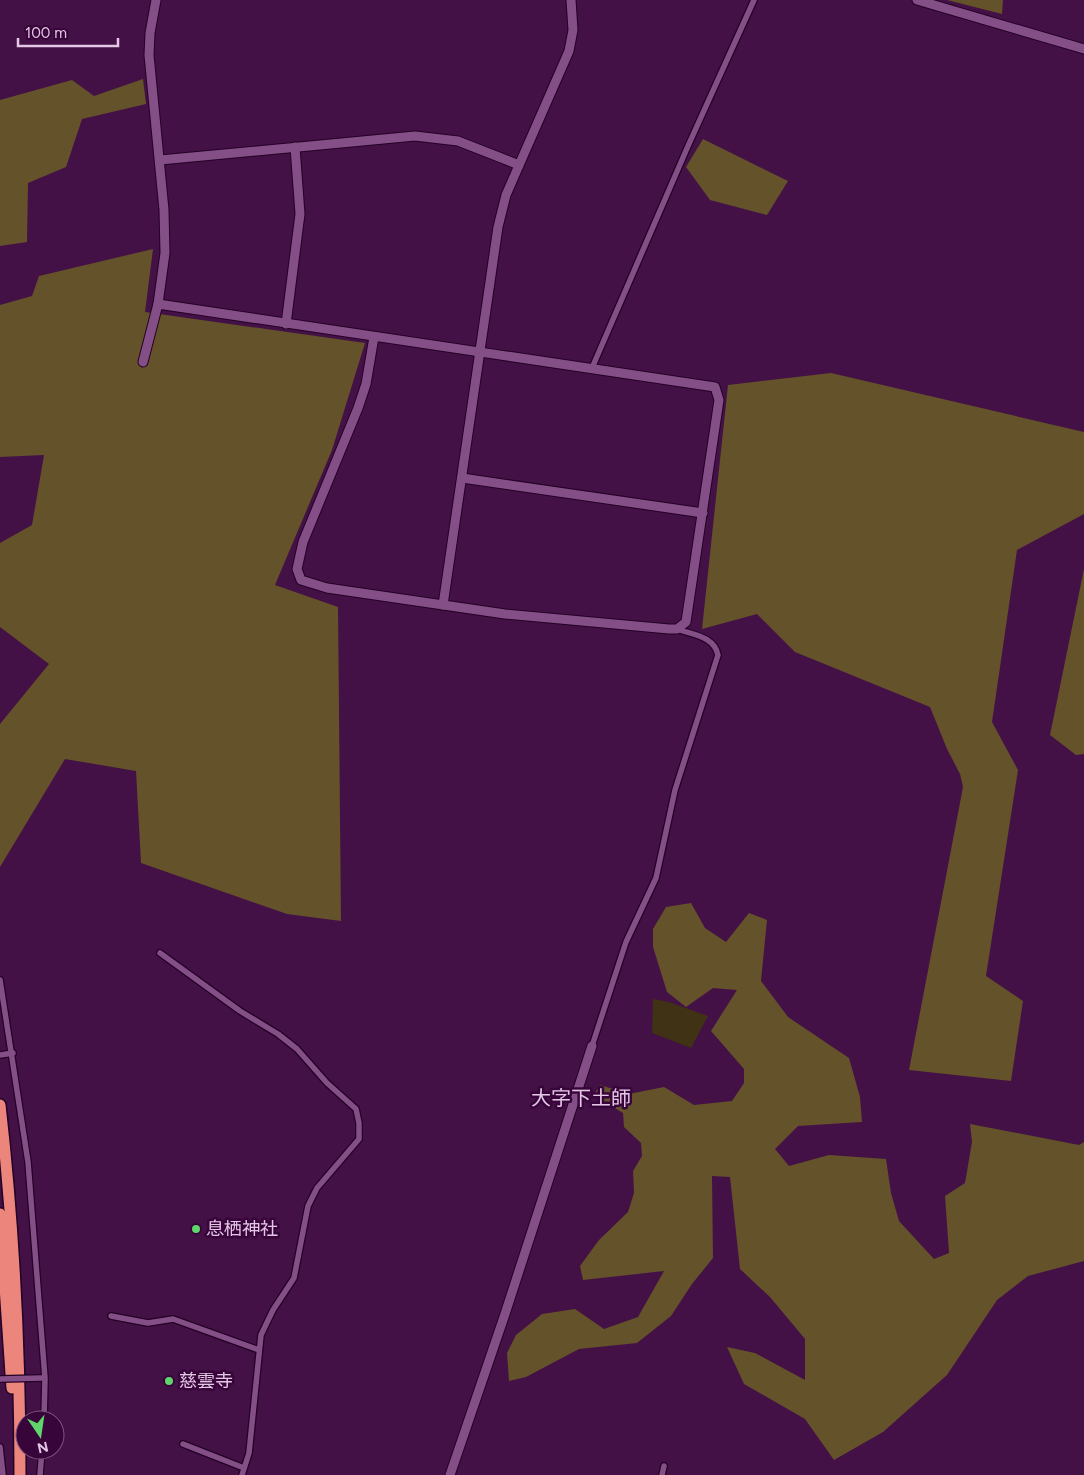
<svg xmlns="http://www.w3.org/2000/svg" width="1084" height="1475" font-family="Figtree,'Noto Sans JP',sans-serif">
<rect width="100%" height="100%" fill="#431145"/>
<polygon fill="#3f3215" points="653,999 669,1002 708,1016 691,1048 652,1033"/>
<g fill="#64522a">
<polygon points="947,0 1003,0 1002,14"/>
<polygon points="143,79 146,104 82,119 66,167 28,183 27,242 0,246 0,100 72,80 94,96"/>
<polygon points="703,139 788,181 767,215 710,200 686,167"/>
<polygon points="153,249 145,312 365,343 332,450 275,585 338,607 341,921 287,914 141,863 136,771 65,759 0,867 0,724 49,664 0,627 0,543 32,525 44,455 0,457 0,305 32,296 39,276"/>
<polygon points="831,373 1084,432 1084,514 1017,550 992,722 1018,770 986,976 1023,1001 1011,1081 909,1070 963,787 960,774 947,749 930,707 795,652 757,614 702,629 728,385"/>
<polygon points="1084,569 1084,754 1076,755 1050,735"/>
<polygon points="691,903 705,928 726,942 749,913 767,920 761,981 788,1017 849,1058 860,1097 862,1122 798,1126 775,1149 789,1166 829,1155 886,1159 891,1193 899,1221 934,1259 949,1253 945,1196 965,1183 972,1142 970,1124 1079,1145 1084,1142 1084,1261 1028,1276 997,1300 947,1375 883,1432 834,1460 805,1419 744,1384 727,1347 755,1353 805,1380 805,1339 770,1297 740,1269 730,1177 712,1176 713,1258 692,1284 671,1316 637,1343 579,1349 526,1377 509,1381 507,1353 516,1335 542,1314 575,1309 604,1329 638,1317 664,1271 583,1280 580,1266 599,1240 628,1212 634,1193 633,1171 642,1156 641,1143 624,1127 623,1113 594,1095 600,1085 629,1094 664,1087 694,1105 732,1101 744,1083 744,1069 711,1031 737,990 713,988 686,1007 667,992 653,947 653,929 666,907"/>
</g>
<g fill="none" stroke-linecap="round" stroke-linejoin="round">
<g stroke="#240126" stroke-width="8">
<g id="street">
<polyline points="592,368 688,146 754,0"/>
<polyline points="160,953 240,1011 278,1034 297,1049 327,1083 356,1109 359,1123 359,1139 317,1188 308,1206 294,1278 273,1310 261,1335 249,1453 242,1475"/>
<polyline points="0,980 28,1162 45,1378 44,1420"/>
<path d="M592,1046l34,-104 30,-64 19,-88 43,-135c-4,-19 -25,-20 -41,-26"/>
<polyline points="0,1055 13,1053"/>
<polyline points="111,1316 148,1323 173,1319 259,1350"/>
<polyline points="183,1444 244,1468"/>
<polyline points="0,1447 3,1475"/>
<polyline points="40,1475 42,1450"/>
<polyline points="662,1475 664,1466"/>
</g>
</g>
<g stroke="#240126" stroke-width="11">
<g id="secondary">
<polyline points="917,0 1084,49"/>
<polyline points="160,160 415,136 458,141 519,165"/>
<polyline points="158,304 715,387 719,400 686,622 677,629 669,629 505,614 327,588 301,580 297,569 303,542 358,408 366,384 374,337"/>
<polyline points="286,324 300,214 295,147"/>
<polyline points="143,362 158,304 165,253 164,210 149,55 150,33 156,0"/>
<polyline points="462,478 703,513"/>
<polyline points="443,605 498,227 506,195 569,51 573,30 571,0"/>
<polyline points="450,1475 505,1314 592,1046"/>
</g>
</g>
<g stroke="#240126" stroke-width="14">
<g id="highway">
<path d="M0,1105c14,123 20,246 20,370"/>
<polyline points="0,1214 12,1388"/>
</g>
</g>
<use href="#street" stroke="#844f86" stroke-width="5.5"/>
<use href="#secondary" stroke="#844f86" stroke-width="9"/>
<use href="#highway" stroke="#ec867d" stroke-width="11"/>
<g stroke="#240126" stroke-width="8" stroke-linecap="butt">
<polyline id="street-bridge" points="0,1379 42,1378"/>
</g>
<use href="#street-bridge" stroke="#844f86" stroke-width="5.5"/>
</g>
<g fill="#5fd56b" stroke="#38053b" stroke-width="2">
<circle cx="196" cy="1229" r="5"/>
<circle cx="169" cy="1381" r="5"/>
</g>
<g text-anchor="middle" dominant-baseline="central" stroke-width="5" stroke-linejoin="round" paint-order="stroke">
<g font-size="18" fill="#e4c7e5" stroke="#38053b" text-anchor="start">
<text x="206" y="1229">息栖神社</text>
<text x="179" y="1381">慈雲寺</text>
</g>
<g font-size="20" fill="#e4c7e5" stroke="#38053b">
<text x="581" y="1098">大字下土師</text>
</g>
</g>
<g transform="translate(40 1435) rotate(167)"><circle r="24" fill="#38053b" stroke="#7d537f"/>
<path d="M0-4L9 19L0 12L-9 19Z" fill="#5fd56b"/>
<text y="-8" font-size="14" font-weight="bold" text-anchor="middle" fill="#e4c7e5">N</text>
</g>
<path d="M18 38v8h100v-8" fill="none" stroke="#e4c7e5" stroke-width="2.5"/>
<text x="25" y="38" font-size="15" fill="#e4c7e5" stroke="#38053b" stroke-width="4" paint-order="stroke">100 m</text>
</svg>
